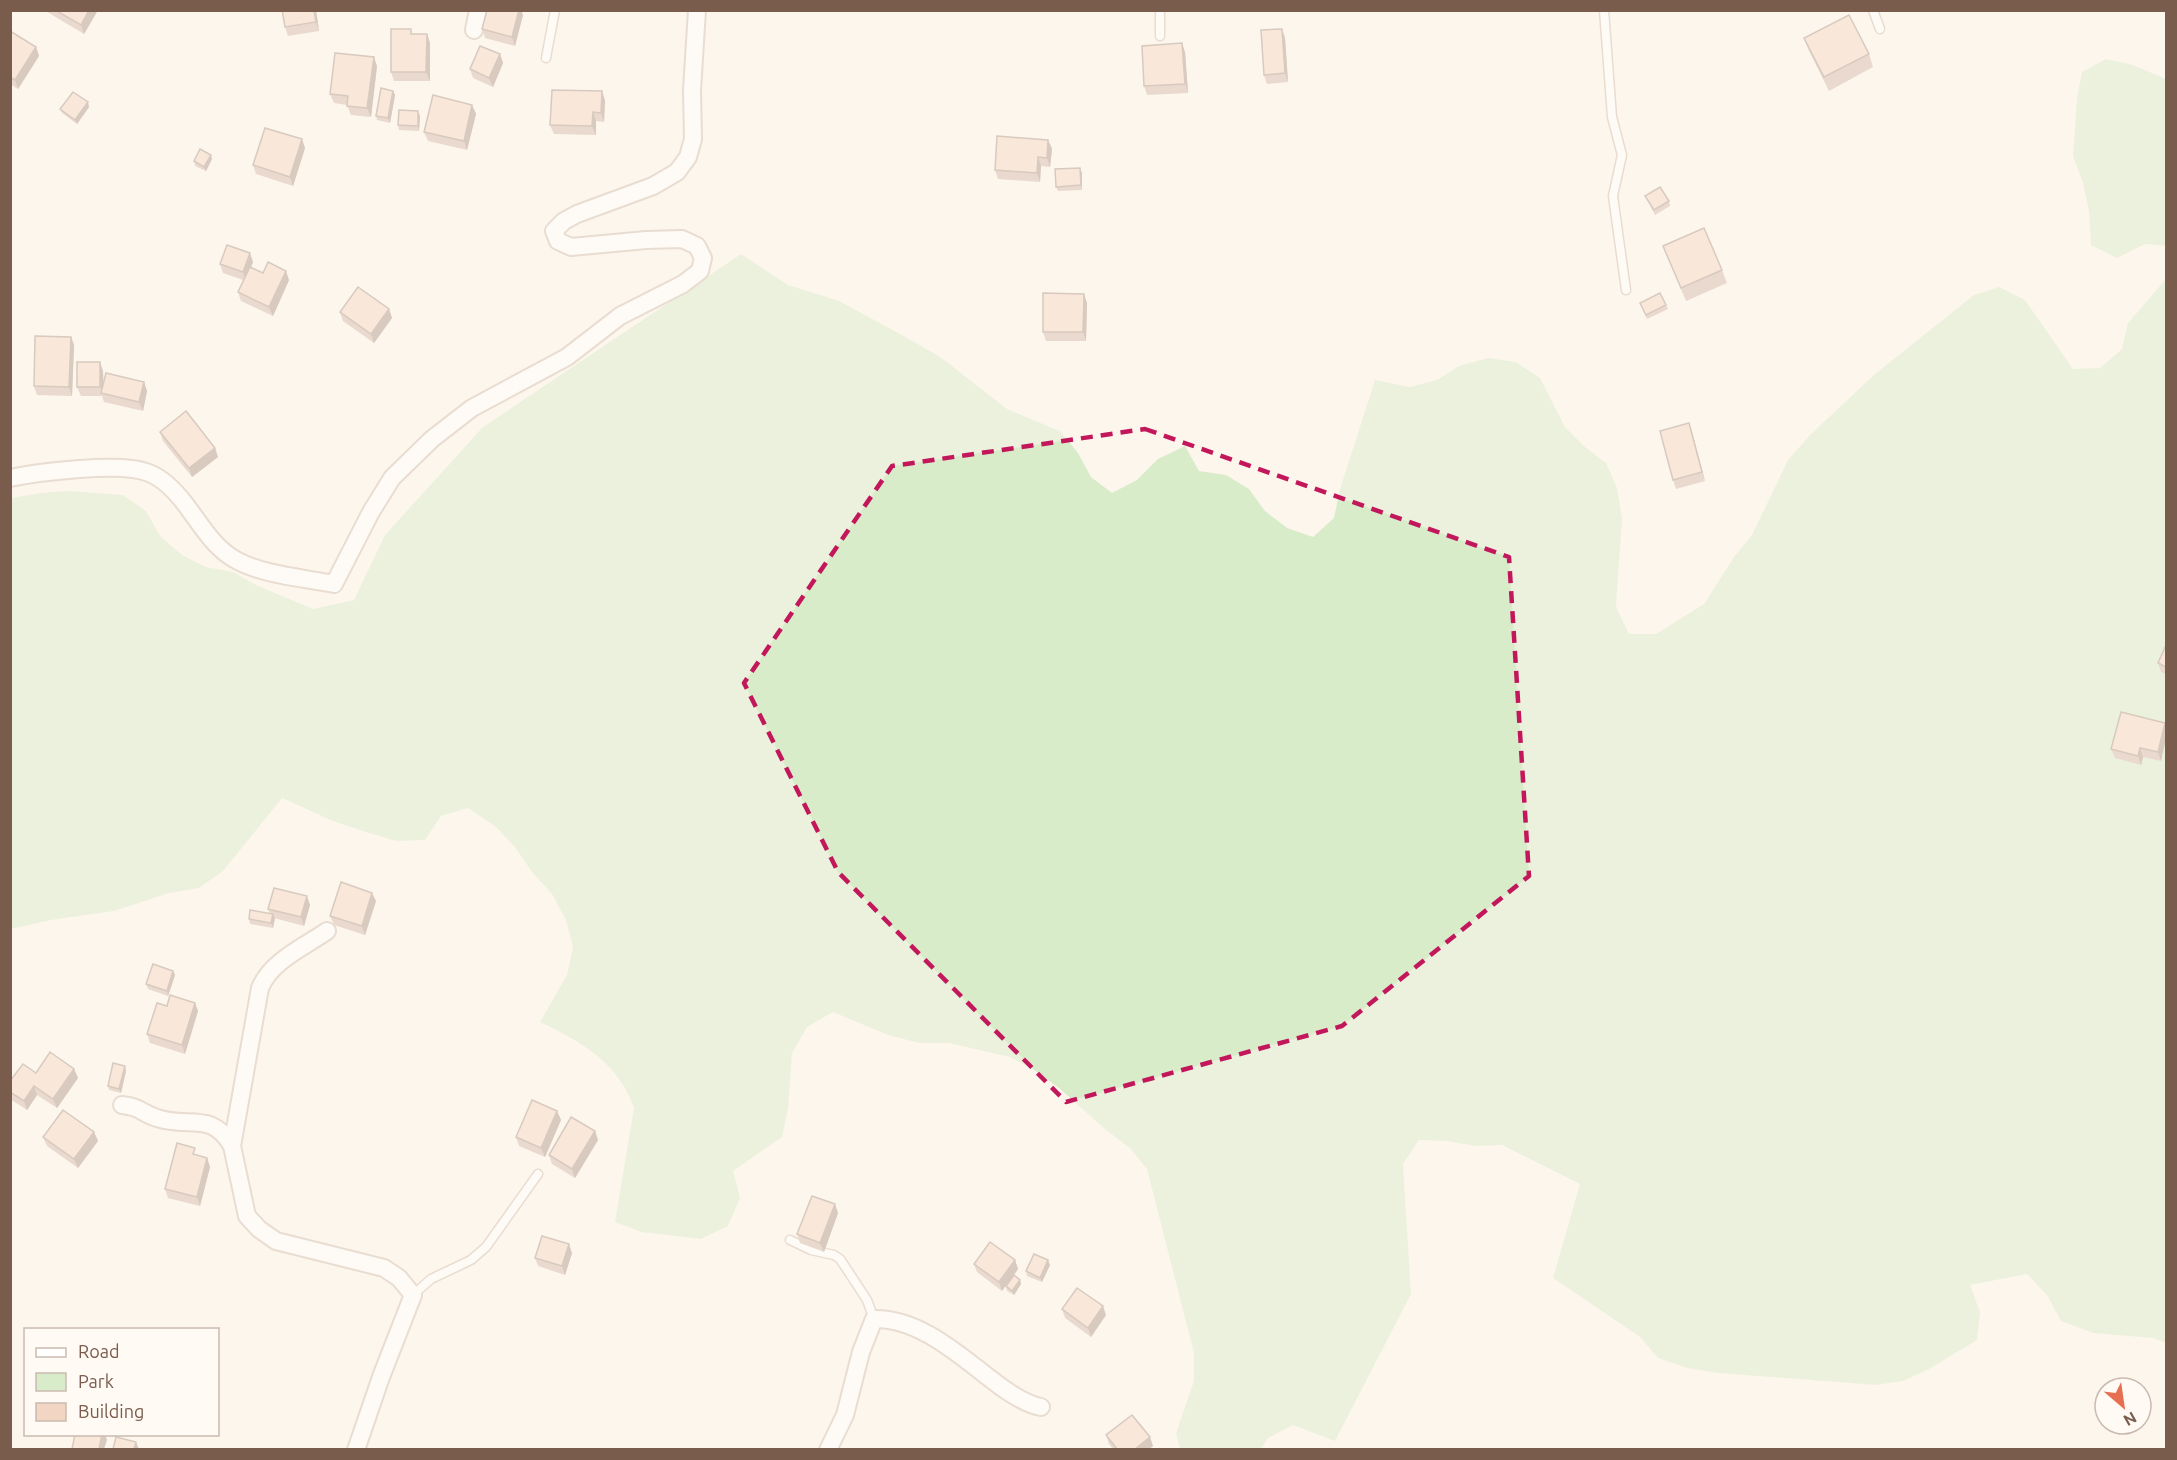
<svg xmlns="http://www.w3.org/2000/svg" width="2177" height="1460" font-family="Ubuntu,sans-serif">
<rect width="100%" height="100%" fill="#fdf6ec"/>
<g fill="#d8ecc9">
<polygon points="2106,59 2133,65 2166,79 2166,246 2145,244 2117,258 2091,245 2089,211 2083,183 2073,156 2077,98 2082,72"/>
<path d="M741,254l47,31 51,16 50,27 50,28 68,53 53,22 18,22 13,24 21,16 25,-13 21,-21 27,-13 14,25 27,4 23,14 16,22 22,17 26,9 21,-19 6,-29 35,-109 35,7 27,-7 22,-14 29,-8 28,4 24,16 25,49 20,20 21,16 11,25 5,30 -6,89 13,27h27l48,-30 30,-47 18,-22 36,-75 21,-24 66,-62 99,-79 25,-8 26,13 48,69 27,-1 22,-19 6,-26 38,-44v1064l-13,-5 -60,-5 -32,-12 -14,-26 -20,-21 -57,11 10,27 -3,28 -48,29 -26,12 -27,4 -158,-12 -31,-5 -29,-10 -18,-21 -87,-59 27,-94 -78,-39 -27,1 -28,-5 -28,-1 -16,24 8,130 -76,147 -42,-16 -25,13 -7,11h-81l-4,-16 18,-52v-28l-47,-184 -17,-21 -24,-18 -47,-42 -25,-18 -24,-13 -61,-14h-30l-31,-8 -55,-23 -26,15 -15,26 -4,56 -6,28 -49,34 7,27 -12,28 -27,13 -60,-7 -26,-10 19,-114c-15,-45 -54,-67 -94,-86l27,-47 6,-28 -7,-27 -14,-26 -20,-22 -17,-25 -19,-20 -28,-19 -27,8 -16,24 -29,1 -30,-9 -33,-11 -51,-23 -59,73 -24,17 -30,5 -55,18 -63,9 -40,9v-431l30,-5 27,-2 55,4 23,16 14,25 22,19 24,12 27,5 25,14 55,23 41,-9 31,-65 98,-108z"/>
</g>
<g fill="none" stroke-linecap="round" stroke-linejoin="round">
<g stroke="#d1beb0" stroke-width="11">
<g id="lane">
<polyline points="1160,10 1160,36"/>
<polyline points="1604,10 1612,117 1622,155 1613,196 1626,290"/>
<polyline points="1873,10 1880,29"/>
<polyline points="546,58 555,10"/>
<polyline points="790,1240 811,1250 834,1255 840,1259 867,1300 874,1319"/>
<polyline points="413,1295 431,1279 471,1260 486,1247 538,1174"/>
</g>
</g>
<g stroke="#d1beb0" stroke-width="20">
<g id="street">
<polyline points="474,30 478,10"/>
<path d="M10,478c29,-6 110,-16 136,-6 14,4 27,17 36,28 17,21 30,47 54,60 27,15 68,18 98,24l37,-72 21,-34 40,-39 40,-31 95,-51 53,-41 63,-32 17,-13 3,-13 -6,-12 -15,-7 -36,1 -75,7 -13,-6 -4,-10 10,-10 13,-7 76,-28 24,-14 11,-15 5,-18 -1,-49 5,-80"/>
<path d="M327,931c-23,16 -56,30 -67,57l-28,158 15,70 12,13 17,12 108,27 15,10 14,17 -32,82 -25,73"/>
<path d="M122,1105c19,2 19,8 35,13 32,11 54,-8 75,28"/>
<path d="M828,1450l17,-35 16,-63 13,-33c45,-1 85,36 118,61 14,11 32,24 49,27"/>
</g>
</g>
<use href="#lane" stroke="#fff" stroke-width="8"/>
<use href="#street" stroke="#fff" stroke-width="16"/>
</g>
<g fill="#d1b7a8">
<polygon points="44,10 98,10 84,34"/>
<polygon points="282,10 316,10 319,31 288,36 285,27"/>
<polygon points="523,15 515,46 485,38 482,29"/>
<polygon points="1282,29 1285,38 1288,82 1267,84 1264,75"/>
<polygon points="10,31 36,47 39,56 18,89 10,84"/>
<polygon points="413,34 427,34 430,43 430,81 394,81 391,72"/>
<polygon points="1804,38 1869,54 1873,67 1829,91 1809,51"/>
<polygon points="1185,52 1188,93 1147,95 1144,86"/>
<polygon points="500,54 503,63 493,87 473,78 470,69"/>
<polygon points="377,66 371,117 351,115 347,105 334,103 330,94"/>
<polygon points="393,91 395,95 390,123 377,120 376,116"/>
<polygon points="605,100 604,122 596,121 596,135 554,134 550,125"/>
<polygon points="472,105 476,114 467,150 428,141 424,132"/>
<polygon points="89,107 77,124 62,113 60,109"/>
<polygon points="420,116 419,131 399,130 398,125"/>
<polygon points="1048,140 1052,149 1050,167 1041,166 1040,182 998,179 995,170"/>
<polygon points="305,148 293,186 256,174 253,165"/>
<polygon points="212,159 206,171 195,166 194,161"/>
<polygon points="1082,173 1082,190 1058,191 1056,187"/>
<polygon points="1645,196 1669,201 1670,206 1655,215"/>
<polygon points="1663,246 1722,270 1727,283 1686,301"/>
<polygon points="253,262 251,267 263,273 289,280 273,316 241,301 238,292 243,280 223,273 220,264"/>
<polygon points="1087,303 1086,341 1046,341 1043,332"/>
<polygon points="1640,303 1666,305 1668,309 1647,319"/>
<polygon points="389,309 392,318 374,343 343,321 340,312"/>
<polygon points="71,337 74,345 72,396 37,395 34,386"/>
<polygon points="103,371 103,382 144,382 147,391 143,411 104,402 102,396 81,396 77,387"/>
<polygon points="160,432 215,448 218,457 192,477 163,441"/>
<polygon points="1692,432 1705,481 1676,489 1673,480"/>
<polygon points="2166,645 2166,674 2161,672 2158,663"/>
<polygon points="2165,723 2161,761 2143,757 2141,765 2115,758 2111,749"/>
<polygon points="376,901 365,935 334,925 330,916"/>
<polygon points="310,905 304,926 274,918 273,928 250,924 249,919 270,914 268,909"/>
<polygon points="173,971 175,975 168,996 148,989 146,984"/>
<polygon points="195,1003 198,1011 185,1054 150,1043 147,1034"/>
<polygon points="74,1069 78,1078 57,1108 37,1095 27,1110 10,1099 10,1081 36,1073"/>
<polygon points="126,1071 121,1093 109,1090 108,1086"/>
<polygon points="557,1111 561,1120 545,1157 519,1146 516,1137"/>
<polygon points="595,1131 598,1140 575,1178 552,1164 549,1155"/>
<polygon points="94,1132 98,1141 78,1168 47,1146 43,1137"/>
<polygon points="198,1156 207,1158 210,1167 200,1206 168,1198 165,1189"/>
<polygon points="838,1213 824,1252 800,1243 797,1234"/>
<polygon points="572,1253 565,1275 538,1266 535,1258"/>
<polygon points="1015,1260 1018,1269 1014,1275 1020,1280 1021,1284 1014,1295 1007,1291 1006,1286 1011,1278 1002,1291 977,1272 974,1264"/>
<polygon points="1050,1265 1042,1282 1027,1276 1026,1271"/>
<polygon points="1062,1309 1106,1315 1091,1337 1065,1318"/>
<polygon points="1106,1435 1153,1446 1149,1449 1113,1449 1109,1444"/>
</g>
<g fill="#aa9588">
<polygon points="89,10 98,10 84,34 81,25"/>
<polygon points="314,10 316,10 319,31 316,22"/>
<polygon points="519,10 521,10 523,15 515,46 512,37"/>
<polygon points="1282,29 1285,38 1288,82 1285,73"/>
<polygon points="427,34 430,43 430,81 426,72"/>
<polygon points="1182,43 1185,52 1188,93 1185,84"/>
<polygon points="36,47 39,56 18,89 15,80"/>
<polygon points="500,54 503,63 493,87 489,78"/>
<polygon points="374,57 377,66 371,117 367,108"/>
<polygon points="393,91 395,95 390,123 388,118"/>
<polygon points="602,91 605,100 604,122 601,113"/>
<polygon points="88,102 89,107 77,124 75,120"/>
<polygon points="472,105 476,114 467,150 464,141"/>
<polygon points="418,111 420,116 419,131 418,126"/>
<polygon points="593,112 596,121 596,135 592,126"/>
<polygon points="302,139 305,148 293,186 290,177"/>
<polygon points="1048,140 1052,149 1050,167 1047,158"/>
<polygon points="211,155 212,159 206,171 204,167"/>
<polygon points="1038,157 1041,166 1040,182 1037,173"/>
<polygon points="1080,168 1082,173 1082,190 1081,185"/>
<polygon points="250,253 253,262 246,281 243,272"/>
<polygon points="286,271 289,280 273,316 269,307"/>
<polygon points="1084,294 1087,303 1086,341 1083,332"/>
<polygon points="389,309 392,318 374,343 371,334"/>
<polygon points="71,337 74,345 72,396 69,387"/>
<polygon points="100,362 103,371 104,394 100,387"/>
<polygon points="144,382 147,391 143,411 139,402"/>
<polygon points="1689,423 1692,432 1705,481 1702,472"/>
<polygon points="215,448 218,457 192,477 189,468"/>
<polygon points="2165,723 2166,726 2166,739 2161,761 2158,752"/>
<polygon points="2140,748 2143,757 2141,765 2138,756"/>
<polygon points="372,893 376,901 365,935 362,926"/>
<polygon points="307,896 310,905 304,926 301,917"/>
<polygon points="273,914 275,919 273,928 271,923"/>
<polygon points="173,971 175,975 168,996 167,991"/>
<polygon points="195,1003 198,1011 185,1054 182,1045"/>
<polygon points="125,1066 126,1071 121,1093 119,1089"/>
<polygon points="74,1069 78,1078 57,1108 53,1099"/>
<polygon points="34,1086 37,1095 27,1110 24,1101"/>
<polygon points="557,1111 561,1120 545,1157 541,1148"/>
<polygon points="595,1131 598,1140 575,1178 572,1169"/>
<polygon points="94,1132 98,1141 78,1168 74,1159"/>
<polygon points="207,1158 210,1167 200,1206 197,1197"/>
<polygon points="835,1204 838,1213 824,1252 820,1243"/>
<polygon points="569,1244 572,1253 565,1275 562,1266"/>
<polygon points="1015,1260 1018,1269 1002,1291 999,1282"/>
<polygon points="1048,1260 1050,1265 1042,1282 1040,1278"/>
<polygon points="1020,1280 1021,1284 1014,1295 1012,1291"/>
<polygon points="1103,1306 1106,1315 1091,1337 1088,1328"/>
<polygon points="102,1434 105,1434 107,1440 104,1449 99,1449"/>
<polygon points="1150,1437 1153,1446 1149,1449 1135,1449"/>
<polygon points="136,1442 139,1449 134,1449"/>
</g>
<g fill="#f3d5c3" stroke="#aa9588" stroke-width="1.5">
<polygon points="55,10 89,10 81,25"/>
<polygon points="282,10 314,10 316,22 285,27"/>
<polygon points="487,10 519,10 512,37 482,29"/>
<polygon points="1849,15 1869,54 1824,77 1804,38"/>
<polygon points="391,29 411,29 411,34 427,34 426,72 391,72"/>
<polygon points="1282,29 1285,73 1264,75 1261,30"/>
<polygon points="10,31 36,47 15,80 10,77"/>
<polygon points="1182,43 1185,84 1144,86 1142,46"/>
<polygon points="480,46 500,54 489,78 470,69"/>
<polygon points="335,53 374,57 367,108 347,106 348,96 330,94"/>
<polygon points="381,88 393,91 388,118 376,116"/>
<polygon points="552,90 602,91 601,113 593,112 592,126 550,125"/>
<polygon points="73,92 88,102 75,120 60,109"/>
<polygon points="433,95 472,105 464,141 424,132"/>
<polygon points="399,110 418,111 418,126 398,125"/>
<polygon points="265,128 302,139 290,177 253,165"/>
<polygon points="997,136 1048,140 1047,158 1038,157 1037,173 995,170"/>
<polygon points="200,149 211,155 204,167 194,161"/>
<polygon points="1080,168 1081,185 1056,187 1055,169"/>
<polygon points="1660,187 1669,201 1654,210 1645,196"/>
<polygon points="1704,228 1722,270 1681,288 1663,246"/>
<polygon points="227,245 250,253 243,272 220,264"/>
<polygon points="268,262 286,271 269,307 238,292 250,267 263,273"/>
<polygon points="358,287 389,309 371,334 340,312"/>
<polygon points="1043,293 1084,294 1083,332 1043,332"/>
<polygon points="1660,293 1666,305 1646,315 1640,303"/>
<polygon points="35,336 71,337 69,387 34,386"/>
<rect x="77" y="362" width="23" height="25"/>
<polygon points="106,373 144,382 139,402 101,393"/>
<polygon points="186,411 215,448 189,468 160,432"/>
<polygon points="1689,423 1702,472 1673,480 1660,431"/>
<polygon points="2166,645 2166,667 2158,663"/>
<polygon points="2121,712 2165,723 2158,752 2140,748 2138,756 2111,749"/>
<polygon points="341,882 372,893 362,926 330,916"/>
<polygon points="274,888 307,896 301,917 268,909"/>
<polygon points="250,910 273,914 271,923 249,919"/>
<polygon points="153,964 173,971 167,991 146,984"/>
<polygon points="170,995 195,1003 182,1045 147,1034 157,1003 167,1006"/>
<polygon points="50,1052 74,1069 53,1099 34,1086 24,1101 10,1092 10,1081 23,1064 36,1073"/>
<polygon points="113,1063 125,1066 119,1089 108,1086"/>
<polygon points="532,1100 557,1111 541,1148 516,1137"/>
<polygon points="63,1110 94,1132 74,1159 43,1137"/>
<polygon points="571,1117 595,1131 572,1169 549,1155"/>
<polygon points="177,1143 195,1148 193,1154 207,1158 197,1197 165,1189"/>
<polygon points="812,1196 835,1204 820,1243 797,1234"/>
<polygon points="542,1236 569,1244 562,1266 535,1258"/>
<polygon points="990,1242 1015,1260 999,1282 974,1264"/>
<polygon points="1034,1254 1048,1260 1040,1278 1026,1271"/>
<polygon points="1014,1275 1020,1280 1012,1291 1006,1286"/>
<polygon points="1077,1288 1103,1306 1088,1328 1062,1309"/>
<polygon points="1132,1415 1150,1437 1135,1449 1117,1449 1106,1435"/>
<polygon points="75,1434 102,1434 99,1449 72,1449"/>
<polygon points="116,1437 136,1442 134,1449 113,1449"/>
</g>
<path d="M0 0H2177V1460H0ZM1145,429l364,128 20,319 -187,150 -276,76 -228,-230 -94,-189 148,-217z" fill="#fdf6ec" fill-opacity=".55" fill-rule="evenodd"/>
<path fill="none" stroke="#c2185b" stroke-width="4.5" stroke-dasharray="12 8" stroke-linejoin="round" d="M1145,429l364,128 20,319 -187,150 -276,76 -228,-230 -94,-189 148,-217z"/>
<rect width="2177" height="1460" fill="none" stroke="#7a5c4d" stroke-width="24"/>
<rect x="24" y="1328" width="195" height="108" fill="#fffaf3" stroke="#cabbb1" stroke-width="1.5"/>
<rect x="36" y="1348" width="30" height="9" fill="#ffffff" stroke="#cabbb1" stroke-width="1.5"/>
<text x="78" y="1358" font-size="18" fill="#7a5c4d">Road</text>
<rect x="36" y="1373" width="30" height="18" fill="#d8ecc9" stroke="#cabbb1" stroke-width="1.5"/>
<text x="78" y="1388" font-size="18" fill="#7a5c4d">Park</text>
<rect x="36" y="1403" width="30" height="18" fill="#f3d5c3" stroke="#cabbb1" stroke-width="1.5"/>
<text x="78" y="1418" font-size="18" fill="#7a5c4d">Building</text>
<g transform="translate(2123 1406) rotate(151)"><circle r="28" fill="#fffaf3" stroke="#cabbb1" stroke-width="1.5"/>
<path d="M0-4.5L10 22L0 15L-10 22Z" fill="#e76f51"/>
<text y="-9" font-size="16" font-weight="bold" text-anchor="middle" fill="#7a5c4d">N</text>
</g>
</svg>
